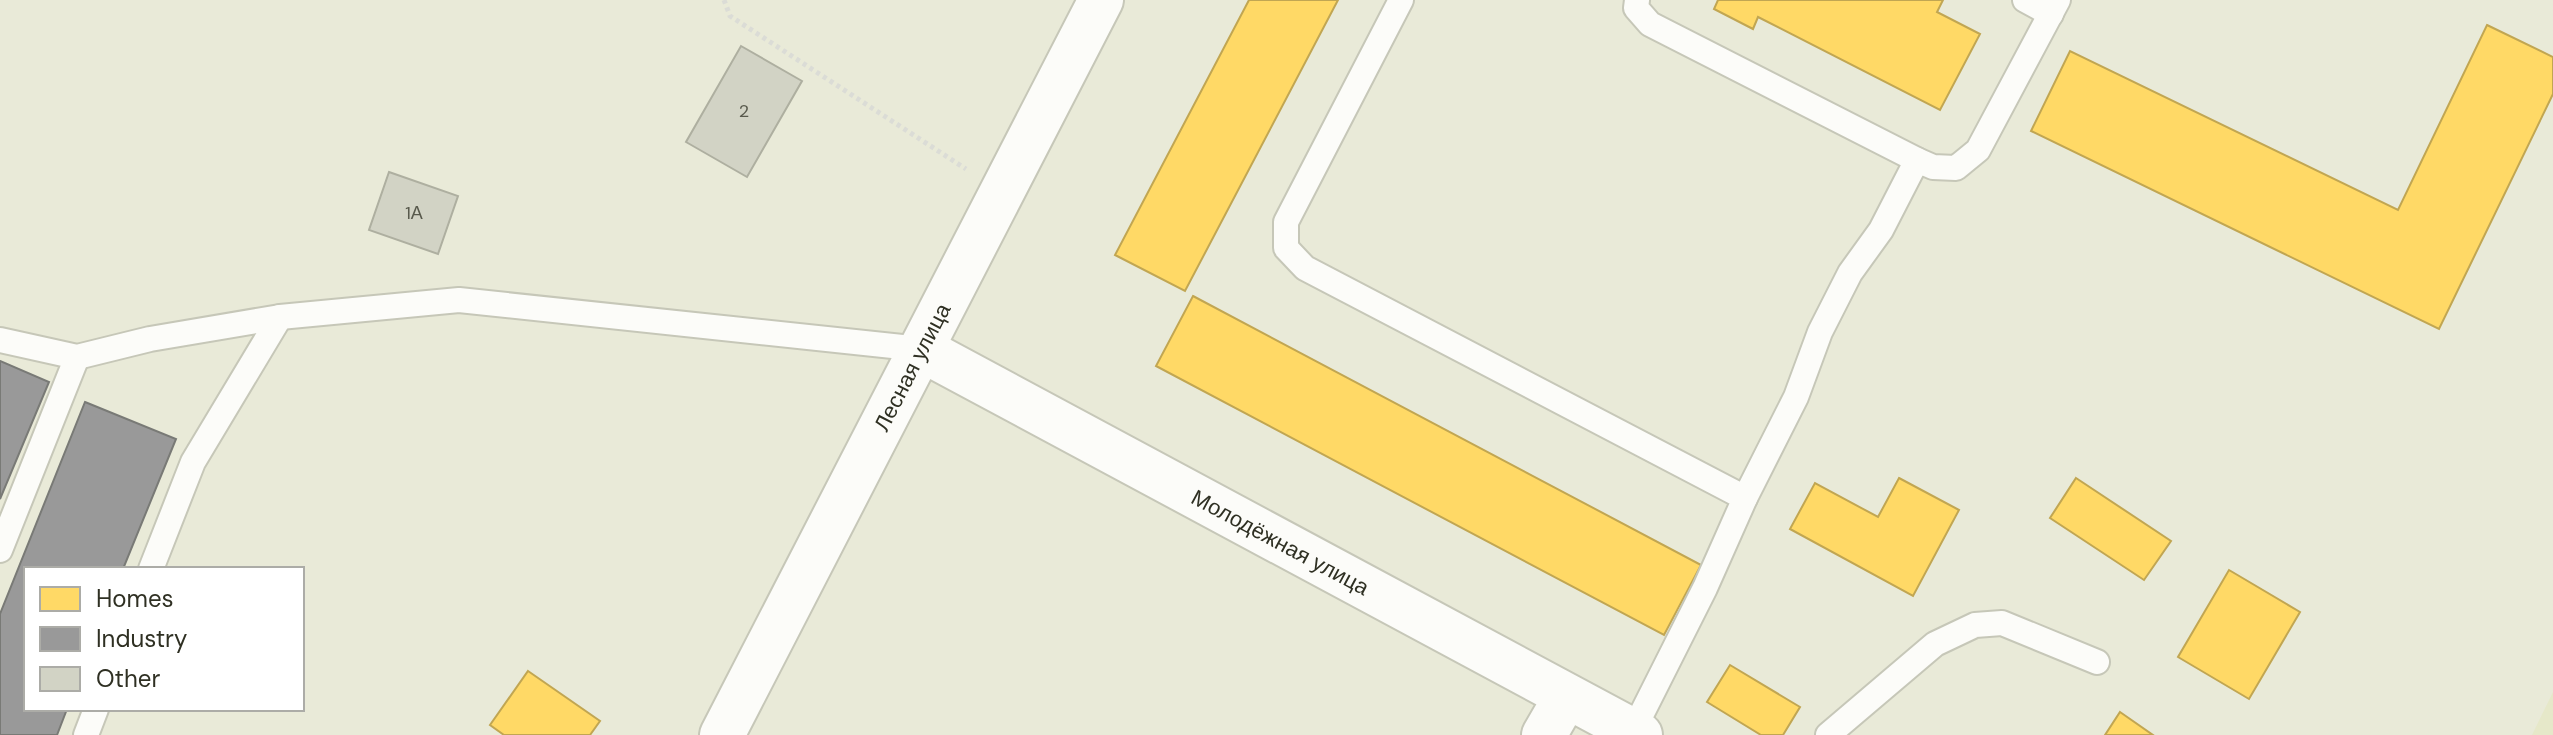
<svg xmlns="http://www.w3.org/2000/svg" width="2553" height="735" font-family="'DM Sans',sans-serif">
<rect width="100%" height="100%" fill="#e9ead8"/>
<polygon fill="#e6e8c9" points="2553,692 2553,735 2532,735"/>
<g fill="#ffd966" stroke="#c1a652" stroke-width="2">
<polygon points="1249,0 1338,0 1185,291 1115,255"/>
<polygon points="1718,0 1943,0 1937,12 1980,34 1940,110 1758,17 1753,29 1714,9"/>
<polygon points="2487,25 2553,57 2553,94 2439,329 2031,131 2070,51 2398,210"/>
<polygon points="1193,296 1701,565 1664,635 1156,366"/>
<polygon points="1899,478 1959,510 1913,596 1790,529 1815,483 1878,517"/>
<polygon points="2076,478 2171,541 2144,580 2050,518"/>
<polygon points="2229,570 2300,612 2249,699 2178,657"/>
<polygon points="1730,665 1800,707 1783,735 1761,735 1707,702"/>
<polygon points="528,671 600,721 590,735 504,735 490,725"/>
<polygon points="2120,712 2153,735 2105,735"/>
</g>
<g fill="#999" stroke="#797a76" stroke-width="2">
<polygon points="0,361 49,382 0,499"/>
<polygon points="85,402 176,439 123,569 26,569 26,709 67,709 57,735 0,735 0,614"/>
</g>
<g fill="#d2d3c5" stroke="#aeafa0" stroke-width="2">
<polygon points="741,46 802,81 747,177 686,142"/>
<polygon points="389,172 458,196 438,254 369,230"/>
</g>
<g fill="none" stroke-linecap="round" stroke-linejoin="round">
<g stroke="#c6c7b8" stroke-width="28">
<g id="service">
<polyline points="1401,0 1286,222 1286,248 1305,268 1745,498 1705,588 1633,731"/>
<polyline points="1637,0 1636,8 1650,24 1917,160"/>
<polyline points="2025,0 2051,14"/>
<polyline points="0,340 77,357 150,339 280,317 459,300 921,349"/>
<polyline points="1745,498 1796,397 1820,332 1850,273 1881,230 1917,160 1933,167 1956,168 1978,150 2058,0"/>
<polyline points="0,550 77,357"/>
<polyline points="151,569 193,462 280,317"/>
<polyline points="86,735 96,709"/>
<polyline points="1828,735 1935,644 1975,625 2002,623 2097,662"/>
</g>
</g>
<g stroke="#c6c7b8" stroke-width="48">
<g id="minor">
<path id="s1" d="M921,349l719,386"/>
<path id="s2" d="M722,735l379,-735"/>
<polyline points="1544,735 1566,697"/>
</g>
</g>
<polyline stroke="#dbdcd6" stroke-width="5" stroke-dasharray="4 4" stroke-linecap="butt" points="724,0 730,16 966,169"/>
<use href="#service" stroke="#fcfcf9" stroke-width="24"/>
<use href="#minor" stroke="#fcfcf9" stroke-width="44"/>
</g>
<g text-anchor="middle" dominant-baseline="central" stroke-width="8" stroke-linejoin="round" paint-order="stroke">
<g font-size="18" fill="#58594c">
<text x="744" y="111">2</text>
<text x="414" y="213">1А</text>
</g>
<g font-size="22" fill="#2f3023" stroke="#fff">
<text stroke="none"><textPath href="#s2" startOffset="414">Лесная улица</textPath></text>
<text stroke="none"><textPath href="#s1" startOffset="408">Молодёжная улица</textPath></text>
</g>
</g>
<rect x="24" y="567" width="280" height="144" fill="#ffffff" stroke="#acaca7" stroke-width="2"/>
<rect x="40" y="587" width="40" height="24" fill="#ffd966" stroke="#acaca7" stroke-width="2"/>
<text x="96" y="607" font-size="24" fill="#2f3023">Homes</text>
<rect x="40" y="627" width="40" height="24" fill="#999999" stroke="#acaca7" stroke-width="2"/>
<text x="96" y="647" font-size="24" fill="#2f3023">Industry</text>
<rect x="40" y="667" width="40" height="24" fill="#d2d3c5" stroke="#acaca7" stroke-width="2"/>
<text x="96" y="687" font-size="24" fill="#2f3023">Other</text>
</svg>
